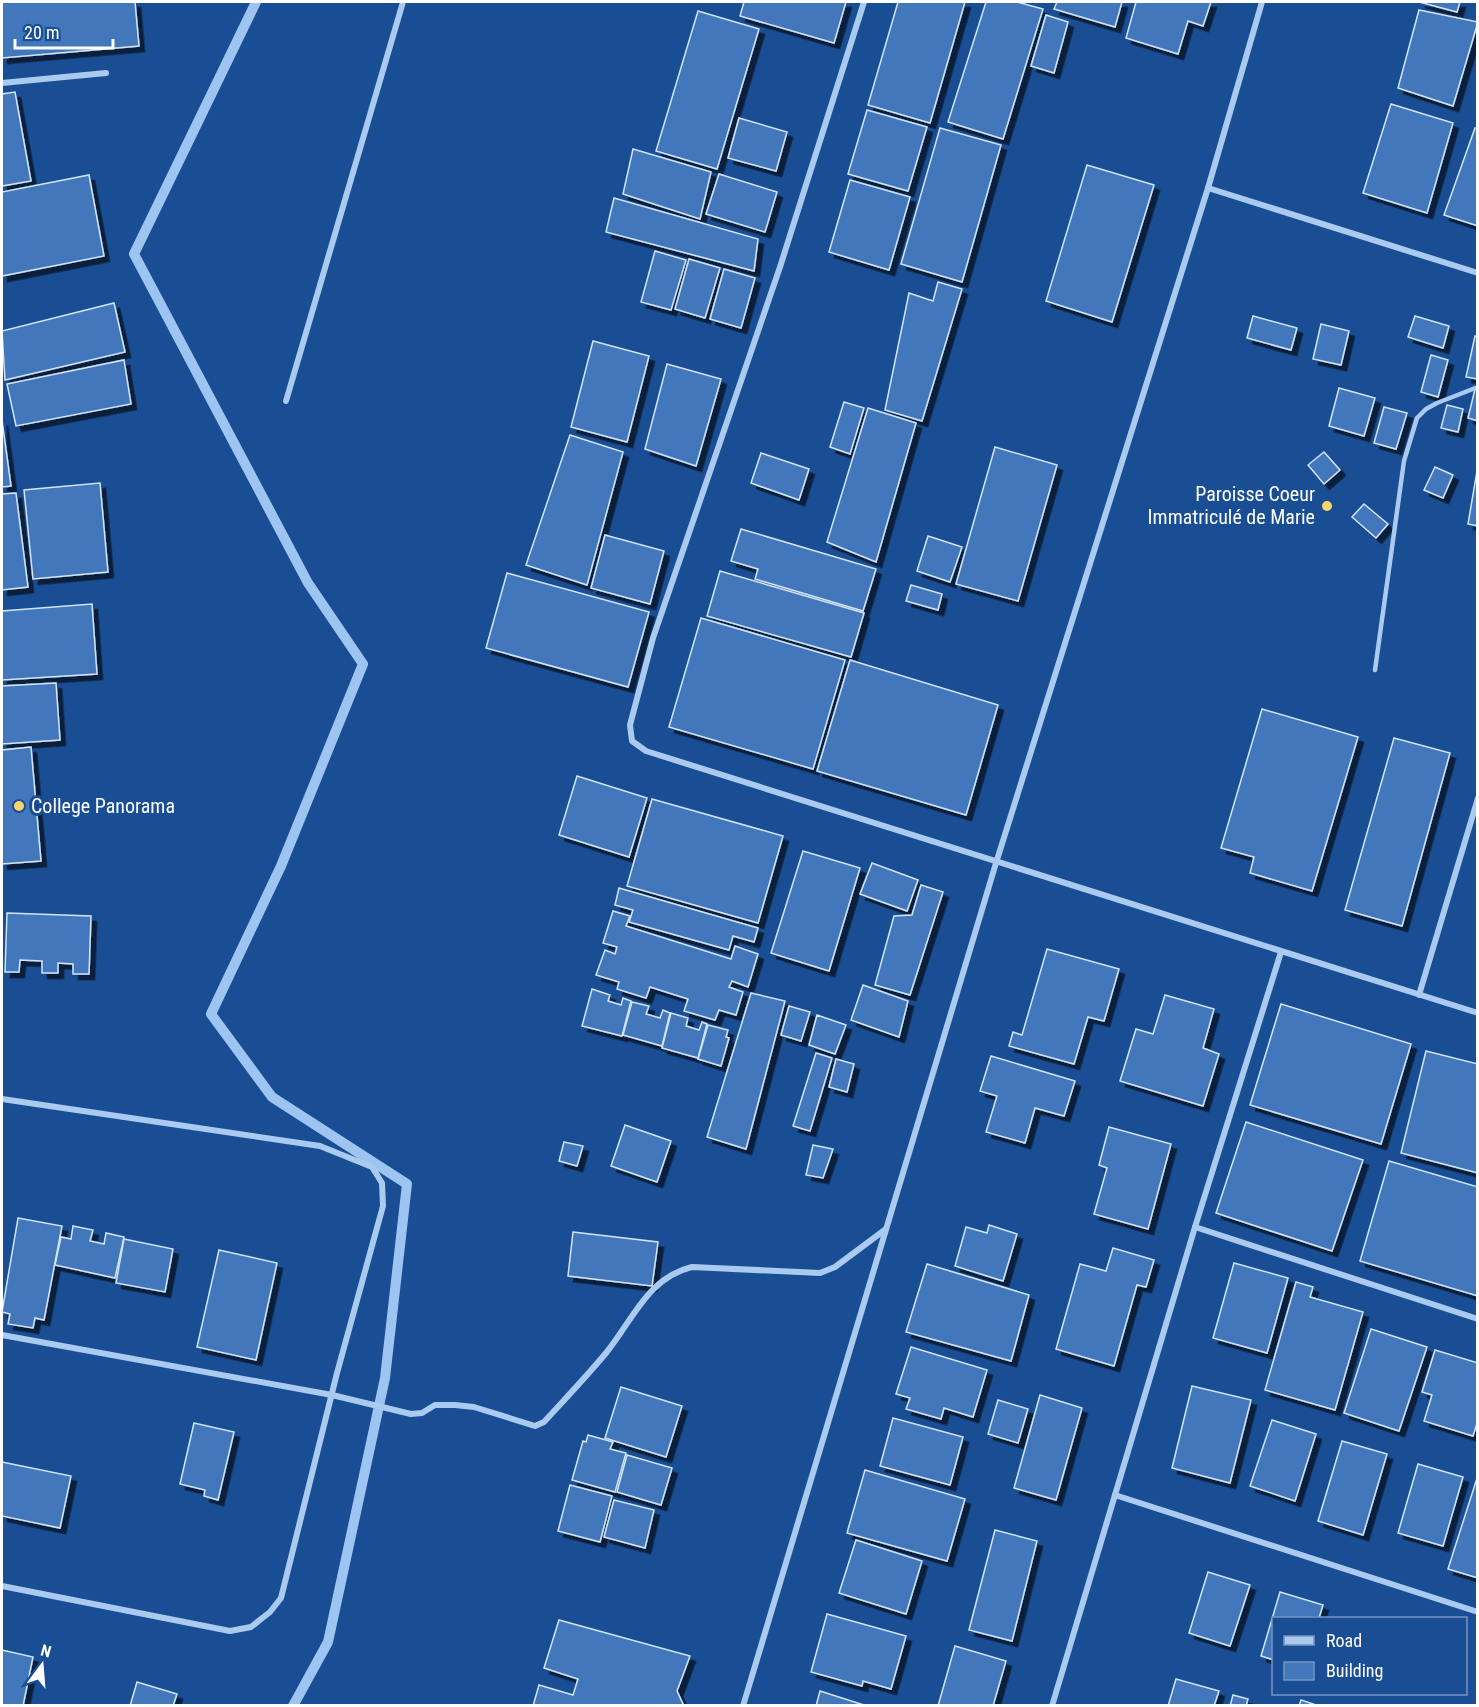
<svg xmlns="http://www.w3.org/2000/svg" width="1479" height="1707" font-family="'Roboto Condensed',sans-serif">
<defs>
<filter id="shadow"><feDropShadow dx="5.5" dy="5.5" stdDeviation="0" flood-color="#0009"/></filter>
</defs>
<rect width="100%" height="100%" fill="#1a4e94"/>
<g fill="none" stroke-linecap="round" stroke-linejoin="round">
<polyline stroke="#9ec4f2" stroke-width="10" points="256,2 134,254 308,583 363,664 281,866 211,1014 272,1097 407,1184 385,1378 328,1642 293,1706"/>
</g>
<g fill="#4377bb" stroke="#d1e4fb" stroke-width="1.5" filter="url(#shadow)">
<polygon points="2,2 135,2 139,46 2,58"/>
<polygon points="744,2 846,2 834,43 740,16"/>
<polygon points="898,2 965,2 930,123 868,105"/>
<polygon points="986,2 1017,2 1043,9 1003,139 948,122"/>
<polygon points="1057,2 1122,2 1115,27 1054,9"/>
<polygon points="1136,2 1211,2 1203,26 1188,21 1178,54 1126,38"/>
<polygon points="1419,2 1460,2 1457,12"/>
<polygon points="1419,10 1478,22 1453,106 1398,88"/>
<polygon points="698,11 759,29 717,169 656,151"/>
<polygon points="1046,15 1068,22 1054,73 1031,66"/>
<polygon points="15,92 31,181 2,186 2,94"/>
<polygon points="1391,104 1453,123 1427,213 1363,193"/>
<polygon points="867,110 927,127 908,191 848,174"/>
<polygon points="739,118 787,132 776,171 728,158"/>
<polygon points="940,128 1001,145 962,282 901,264"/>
<polygon points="1475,128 1478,128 1478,226 1444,215"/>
<polygon points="633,149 711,172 700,219 623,194"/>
<polygon points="1087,165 1154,185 1112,322 1046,301"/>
<polygon points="719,174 777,192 765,232 706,214"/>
<polygon points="89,175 104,256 2,276 2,192"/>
<polygon points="850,180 910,197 889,270 829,252"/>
<polygon points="614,198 758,239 754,271 606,232"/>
<polygon points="655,251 686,260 671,310 641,302"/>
<polygon points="689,259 720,268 705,318 675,309"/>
<polygon points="724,269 755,278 741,328 710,319"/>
<polygon points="938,282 962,289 922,421 885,410 909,293 933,301"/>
<polygon points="114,303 125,352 5,380 2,331"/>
<polygon points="1253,316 1297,328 1291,350 1247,338"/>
<polygon points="1415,316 1449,326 1443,348 1408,337"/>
<polygon points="1321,324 1349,331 1341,365 1313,359"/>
<polygon points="1475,336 1478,336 1478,379 1466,377"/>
<polygon points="593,341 649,356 627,442 571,427"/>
<polygon points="1431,355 1448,360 1438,397 1421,392"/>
<polygon points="124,360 131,404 16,426 7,384"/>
<polygon points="667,364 721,379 696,466 645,449"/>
<polygon points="1339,388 1375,398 1364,436 1329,426"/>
<polygon points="1475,389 1478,390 1478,421 1468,418"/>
<polygon points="844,402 864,408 850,454 830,447"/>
<polygon points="1447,405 1463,409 1458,432 1441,428"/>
<polygon points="1384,407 1407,413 1396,449 1374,443"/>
<polygon points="868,408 916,423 876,562 827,542"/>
<polygon points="2,420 11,486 2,487"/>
<polygon points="570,435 623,452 587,585 526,565"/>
<polygon points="995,447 1057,465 1018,601 956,584"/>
<polygon points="1324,452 1340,470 1324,484 1308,465"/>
<polygon points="761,453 809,469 799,500 751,483"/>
<polygon points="1435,467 1453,475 1443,498 1424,490"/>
<polygon points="1477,471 1478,471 1478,526 1468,524"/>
<polygon points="100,483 108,572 33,579 24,490"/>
<polygon points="16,493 28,587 2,590 2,494"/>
<polygon points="1364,504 1388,524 1376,538 1352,517"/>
<polygon points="741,529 876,569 863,611 755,579 758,569 731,561"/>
<polygon points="605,535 664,551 650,604 591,588"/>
<polygon points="928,536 962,547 950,582 917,571"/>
<polygon points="720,571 864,613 851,657 707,616"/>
<polygon points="507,573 649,612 628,687 486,648"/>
<polygon points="911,585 942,594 938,610 906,601"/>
<polygon points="92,604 97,674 2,680 2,611"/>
<polygon points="701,618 845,660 813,769 669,727"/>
<polygon points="850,660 998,705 966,815 817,771"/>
<polygon points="56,683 60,740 2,744 2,686"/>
<polygon points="1262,709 1358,737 1312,891 1250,873 1254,857 1221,848"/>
<polygon points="1394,738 1450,753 1402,926 1345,910"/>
<polygon points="31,747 41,861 2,864 2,750"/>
<polygon points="577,776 647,798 629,857 559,835"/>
<polygon points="652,799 783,836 758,923 627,886"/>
<polygon points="803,851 860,868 829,971 771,953"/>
<polygon points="872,863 918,880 907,911 860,894"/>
<polygon points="921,885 943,892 910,995 875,985 894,916 912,915"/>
<polygon points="619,888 758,928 754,942 733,936 729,950 629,922 633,910 615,905"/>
<polygon points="613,911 630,916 626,926 731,959 735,946 758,954 748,987 732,981 729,987 743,992 736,1015 719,1010 715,1020 684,1011 688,999 650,987 646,998 617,989 619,982 596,975 605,950 615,954 617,947 603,943"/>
<polygon points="7,913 91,916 89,974 73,974 73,964 58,963 58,973 42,973 42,961 20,960 19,972 5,972"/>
<polygon points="1047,949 1119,969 1104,1021 1088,1017 1074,1064 1009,1046 1013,1032 1022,1035"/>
<polygon points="863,985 908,1001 899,1037 851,1020"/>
<polygon points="592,989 610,995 608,1001 621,1005 623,998 631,1001 622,1036 582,1026"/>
<polygon points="751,993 785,1001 746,1149 707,1137"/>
<polygon points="1165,995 1214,1009 1203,1048 1219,1054 1203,1106 1120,1081 1136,1029 1153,1034"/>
<polygon points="632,1002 649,1006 646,1014 660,1018 663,1010 670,1013 662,1046 623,1035"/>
<polygon points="1281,1004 1411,1044 1381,1144 1250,1105"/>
<polygon points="789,1006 810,1012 801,1041 781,1035"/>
<polygon points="671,1013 688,1018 686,1026 699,1030 702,1022 707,1024 698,1058 662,1048"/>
<polygon points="817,1015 846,1025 835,1054 809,1045"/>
<polygon points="708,1025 728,1030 726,1037 729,1038 721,1066 698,1059"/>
<polygon points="1426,1051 1478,1064 1478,1173 1401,1153"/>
<polygon points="816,1053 832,1058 810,1131 793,1126"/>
<polygon points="991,1056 1075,1081 1064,1116 1035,1108 1025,1143 986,1132 997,1096 980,1091"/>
<polygon points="836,1059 854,1064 847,1092 829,1087"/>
<polygon points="1246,1122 1363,1160 1332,1251 1216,1213"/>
<polygon points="625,1125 671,1141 657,1182 611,1166"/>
<polygon points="1109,1127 1171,1144 1148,1229 1094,1214 1107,1168 1099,1165"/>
<polygon points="564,1142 583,1146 577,1166 559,1161"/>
<polygon points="813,1145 833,1149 823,1178 806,1175"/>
<polygon points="1389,1161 1478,1187 1478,1296 1360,1261"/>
<polygon points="18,1218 62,1226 44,1320 35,1318 33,1328 8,1324 10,1314 2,1312"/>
<polygon points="989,1225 1017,1234 1003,1281 955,1266 966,1227 987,1233"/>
<polygon points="73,1226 93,1230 90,1241 104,1244 106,1233 124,1237 115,1278 55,1265 61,1237 71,1239"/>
<polygon points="573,1232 658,1242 652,1286 568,1276"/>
<polygon points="124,1239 173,1249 165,1292 116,1283"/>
<polygon points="1113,1248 1154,1260 1146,1287 1137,1285 1114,1366 1056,1349 1080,1264 1106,1271"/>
<polygon points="219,1250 277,1263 256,1360 197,1347"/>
<polygon points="1234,1263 1288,1278 1267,1353 1213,1338"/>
<polygon points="927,1264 1029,1295 1011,1361 906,1332"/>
<polygon points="1296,1282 1313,1287 1310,1297 1363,1312 1335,1410 1265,1390"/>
<polygon points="1371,1329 1427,1347 1399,1431 1344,1413"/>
<polygon points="911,1347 987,1370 973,1417 944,1408 941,1419 906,1409 910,1398 896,1394"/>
<polygon points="1435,1350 1478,1363 1478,1420 1473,1436 1424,1421 1432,1395 1422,1392"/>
<polygon points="1192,1386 1251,1400 1230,1483 1172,1468"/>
<polygon points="621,1387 682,1406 666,1457 605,1438"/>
<polygon points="1040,1395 1082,1408 1056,1500 1014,1488"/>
<polygon points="998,1400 1028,1409 1018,1443 988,1434"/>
<polygon points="893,1418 963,1437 950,1485 880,1466"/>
<polygon points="1272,1420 1316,1434 1295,1501 1250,1486"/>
<polygon points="194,1423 234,1432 218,1500 204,1496 205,1490 180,1484"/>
<polygon points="588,1435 613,1442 610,1449 626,1453 615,1492 572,1480 583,1441 586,1442"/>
<polygon points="1342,1441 1387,1454 1363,1535 1318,1521"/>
<polygon points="627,1455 672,1468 661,1505 617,1492"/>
<polygon points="2,1462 71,1476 60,1528 2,1516"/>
<polygon points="1418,1464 1463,1477 1443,1546 1398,1533"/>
<polygon points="865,1470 965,1499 947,1561 847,1533"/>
<polygon points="1478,1475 1478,1578 1448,1569"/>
<polygon points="570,1485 612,1496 600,1542 558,1531"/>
<polygon points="614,1500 654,1510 645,1548 604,1537"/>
<polygon points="995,1530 1037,1541 1012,1641 969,1630"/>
<polygon points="856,1540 922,1561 906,1614 839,1593"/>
<polygon points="1208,1572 1250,1585 1230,1646 1189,1633"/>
<polygon points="1280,1592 1323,1605 1319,1618 1274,1618 1274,1660 1261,1656"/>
<polygon points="827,1614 906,1636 891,1689 863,1681 862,1686 811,1672"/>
<polygon points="559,1620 690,1656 677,1691 684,1706 533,1706 539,1685 573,1695 578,1679 544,1668"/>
<polygon points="955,1646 1006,1661 993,1706 938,1706"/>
<polygon points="2,1650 33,1657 23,1706 2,1706"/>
<polygon points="1176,1679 1219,1691 1214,1706 1168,1706"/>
<polygon points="137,1682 177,1694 173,1706 130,1706"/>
<polygon points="820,1691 867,1706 816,1706"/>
<polygon points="1233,1695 1248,1699 1246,1706 1230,1706"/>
<polygon points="1301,1700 1319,1706 1299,1706"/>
</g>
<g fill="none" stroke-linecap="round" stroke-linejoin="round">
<polyline stroke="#abcaf0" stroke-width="4.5" points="1375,670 1404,461 1417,418 1426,409 1437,403 1478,387"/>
<g stroke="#abcaf0" stroke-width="6">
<polyline points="864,2 780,267 653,638 630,725 632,741 646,751 1478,1013"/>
<polyline points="2,83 106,73"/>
<polyline points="1208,188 1478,273"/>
<polyline points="286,401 403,2"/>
<polyline points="1419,995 1478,798"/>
<polyline points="2,1099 320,1146 372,1167 382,1183 383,1206 337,1373 281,1598 270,1612 251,1627 230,1631 2,1586"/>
<polyline points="1195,1227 1478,1319"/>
<path d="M2,1335l330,60 79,19 11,-1 13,-8h20l19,2 61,19 9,-4c21,-23 42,-45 62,-69 27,-33 41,-75 86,-86l128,6 15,-6 51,-38"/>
<polyline points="1115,1495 1478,1612"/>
<polyline points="743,1706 996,863 1208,188 1262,2"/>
<polyline points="1052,1706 1195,1227 1281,952"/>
</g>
</g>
<g fill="#ffd469" stroke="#1a4e94" stroke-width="2">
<circle cx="1327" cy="506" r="6"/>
<circle cx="19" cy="806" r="6"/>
</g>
<g text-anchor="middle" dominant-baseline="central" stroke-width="6" stroke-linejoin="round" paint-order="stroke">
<g font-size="20" fill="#fff" stroke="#1a4e94" text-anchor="end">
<text x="1315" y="494">Paroisse Coeur<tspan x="1315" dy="23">Immatriculé de Marie</tspan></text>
<text x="31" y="806" text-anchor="start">College Panorama</text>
</g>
</g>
<rect width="1479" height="1707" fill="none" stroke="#ffffff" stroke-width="6"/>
<rect x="1272" y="1617" width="195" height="78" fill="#1a4e94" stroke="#7695bf" stroke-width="1.5"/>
<rect x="1284" y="1636" width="30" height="9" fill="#abcaf0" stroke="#7695bf" stroke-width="1.5"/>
<text x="1326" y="1647" font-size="18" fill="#ffffff">Road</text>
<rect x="1284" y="1662" width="30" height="18" fill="#4377bb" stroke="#7695bf" stroke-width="1.5"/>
<text x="1326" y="1677" font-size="18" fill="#ffffff">Building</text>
<g transform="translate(42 1665) rotate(16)" stroke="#1a4e94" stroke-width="4.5" paint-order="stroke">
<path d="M0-4.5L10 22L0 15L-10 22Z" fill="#ffffff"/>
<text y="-9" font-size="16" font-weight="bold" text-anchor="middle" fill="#ffffff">N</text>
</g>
<path d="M15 39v9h98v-9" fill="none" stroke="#ffffff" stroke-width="3"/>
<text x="24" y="39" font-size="18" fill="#ffffff" stroke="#1a4e94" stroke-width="4.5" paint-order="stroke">20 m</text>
</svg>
